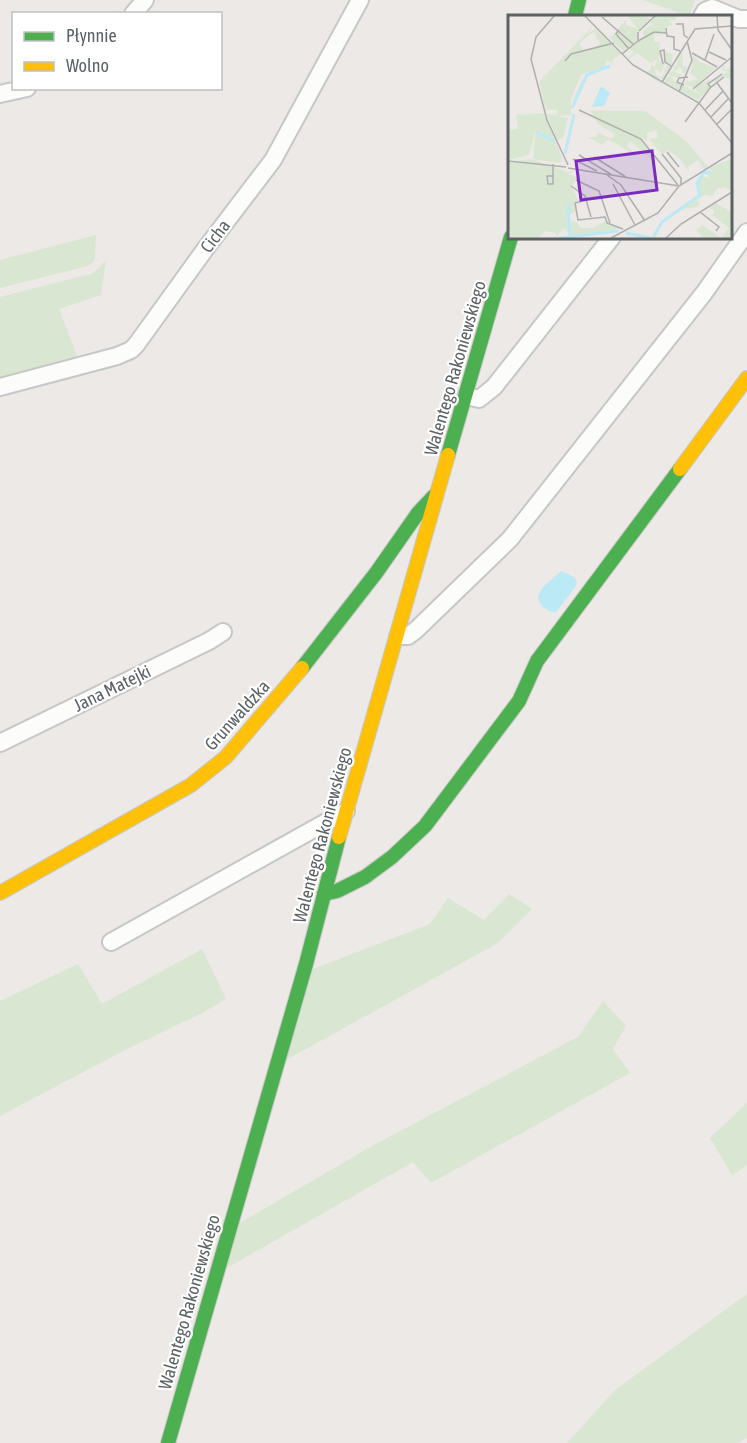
<svg xmlns="http://www.w3.org/2000/svg" width="747" height="1443" font-family="'Asap Condensed',sans-serif">
<rect width="100%" height="100%" fill="#ece9e6"/>
<g fill="#d9e7d2">
<polygon points="642,0 695,0 689,16"/>
<polygon points="96,235 95,260 88,266 0,288 0,260"/>
<polygon points="106,260 101,295 59,309 79,361 0,383 0,297 94,273"/>
<polygon points="509,894 532,909 498,943 286,1060 313,969 430,924 448,898 484,920"/>
<polygon points="202,949 226,999 202,1013 127,1049 0,1116 0,1001 78,964 102,1004"/>
<polygon points="603,1001 626,1026 613,1049 630,1073 431,1183 413,1162 225,1269 238,1224 372,1146 578,1037"/>
<polygon points="747,1103 747,1165 732,1175 710,1138"/>
<polygon points="747,1294 747,1438 738,1443 567,1443 615,1390"/>
</g>
<path fill="#bbe9f5" d="M561,571l13,6 3,5 -1,4 -20,26c-9,0 -18,-7 -18,-16l5,-9z"/>
<g fill="none" stroke-linecap="round" stroke-linejoin="round">
<g stroke="#c6c7c6" stroke-width="20">
<g id="street">
<polyline points="133,14 145,0"/>
<polyline points="702,16 705,11 712,8 739,19 747,19"/>
<polyline points="0,94 27,88"/>
<polyline points="0,387 117,356 131,350 136,345 206,248 273,160 360,0"/>
<polyline points="466,396 479,399 494,387 612,237"/>
<polyline points="398,636 408,636 416,630 510,539 704,293 747,232"/>
<polyline points="0,743 209,641 223,632"/>
<polyline points="111,942 346,811"/>
</g>
</g>
<g stroke="#c7c8c7" stroke-width="16">
<g id="fast">
<polyline points="575,16 579,0"/>
<polyline points="448,455 511,237"/>
<polyline points="302,668 376,573 418,513 434,496"/>
<polyline points="324,894 337,891 365,877 392,857 425,826 519,701 537,661 680,469"/>
<polyline points="168,1443 306,964 339,837"/>
</g>
</g>
<g stroke="#c7c8c7" stroke-width="16">
<g id="slow">
<polyline points="680,469 747,378"/>
<polyline points="339,837 448,455"/>
<polyline points="0,893 191,785 226,757 302,668"/>
</g>
</g>
<use href="#street" stroke="#fcfcfb" stroke-width="16"/>
<use href="#fast" stroke="#4caf50" stroke-width="14"/>
<use href="#slow" stroke="#ffc107" stroke-width="14"/>
</g>
<g text-anchor="middle" dominant-baseline="central" stroke-width="4.5" stroke-linejoin="round" paint-order="stroke">
<g font-size="18" fill="#5c6264" stroke="#fff">
<text transform="translate(215 236) rotate(-53)">Cicha</text>
<text transform="translate(455 368) rotate(-74)">Walentego Rakoniewskiego</text>
<text transform="translate(112 688) rotate(-26)">Jana Matejki</text>
<text transform="translate(237 715) rotate(-48)">Grunwaldzka</text>
<text transform="translate(322 835) rotate(-75)">Walentego Rakoniewskiego</text>
<text transform="translate(189 1302) rotate(-74)">Walentego Rakoniewskiego</text>
</g>
</g>
<g transform="translate(508 15)">
<rect width="224" height="224" fill="#ece9e6"/>
<path d="M119,0l24,3 -12,12 -2,11 -13,11 -14,-14 16,-18v5l12,4zM148,0l20,1 -1,4h-6l3,5 -7,2 1,7 -12,1v7h6l-1,19 6,1v-11l8,4 -2,10 -5,-3 -5,11 -7,-5 2,7 6,2 5,-12 3,1 -7,12 -7,1 12,8 -15,-8 -7,-7 5,-2v-5l4,2 2,-8 -6,4 -14,-10 -8,6 -4,-6 4,4 5,-5 -4,-3 14,-12 -1,-7 8,-5 4,3 -4,-6zM85,11l-6,10 8,-8 26,26 -10,7 3,4 -7,-5 -2,5 5,1 -23,10 -15,26 10,-22 8,-8 -8,2 -11,24v12l74,1 41,30 22,26 -4,2 -6,-9 -10,6 1,6 -9,-13 -12,-9 -6,4 -13,-15 8,-1 1,-6 -4,-2 -7,3v8l-8,-5 18,22 -3,3 -24,-20 -3,5 9,9 -28,-16 -6,6 -14,-8h8l2,-5 14,7 3,-5 -17,-10 -8,-14h-19v5l-14,1 11,2 -5,20 -6,2 -10,-26 10,1v-5h-11l-7,-28zM86,17l6,12 -16,8 -5,-9zM174,35l1,16 5,1 -4,7 -4,-7 -7,5 9,2 -4,4 -7,-2 5,7h8v3l17,9 -6,-6 3,-6v4l3,-5 3,2 -1,6 2,-6 -4,-4 6,3 -1,-7 4,5 -2,5 7,-3v-4l13,-8h-5l-1,-7 4,6 5,-3v13l-8,-5v2l-26,23 -30,-17 1,3 -4,-7 7,-4 -4,-2 6,-8 -4,8 4,-2zM185,40l7,7 15,6 -21,20 -9,-4 3,-6v4l10,-3 -8,-6 2,-8 5,2 -5,-3zM36,98l18,45 -2,5 -27,-4 3,-30 -7,26 -21,5v-30l10,-1 -2,-14zM24,144l36,13 7,-2 -6,4 8,3 -6,10 8,14 -4,2 2,8 -8,4 1,19 -6,-6 -8,9v-4l-11,-2 -7,7h-30v-76zM223,144v32l-9,-6 2,3h-6l-6,8 -8,-1 -7,5 3,4 -4,3 -16,3 21,-15 -4,-11 5,-8 8,2 -4,-5 6,-1 -3,-4zM208,188l15,9v26h-27l-8,-8 6,-5 19,13 8,-10 -17,-13 3,-3 -6,-5zM67,206l6,7h12l11,-6 16,7 -49,7v-14z" fill="#d9e7d2" fill-rule="evenodd"/>
<path d="M93,71l9,7 -6,13 -12,1z" fill="#bbe9f5"/>
<path fill="none" stroke="#bbe9f5" stroke-width="3" d="M64,93l15,-33 23,-9M28,118l18,7M57,139l9,-40M60,189l2,32M118,218l25,5M51,223l59,-7M145,223l9,-16 38,-27 -3,-11 6,-11 8,-1"/>
<path fill="none" stroke="#aeafae" stroke-width="1.5" d="M47,0l-19,22 -5,22 16,61 21,45M76,0l49,50 66,38 33,40M209,0l1,15 14,20M94,2l31,27M168,9h7l1,11 4,3M158,13l1,8 7,1v12l6,2M111,15l-3,4 13,15M131,16l17,-16M130,26l16,-9 13,1M201,37l17,8M184,38l25,14M114,39l16,-13v-9M197,45l9,-26M57,46l6,-7 43,-11M155,49l-3,-13 4,-1 1,12 6,4M154,67l33,-53 37,-3M209,68l15,20M176,70l-7,-3 2,-4 9,-1M203,73l-3,-4 14,-10M185,74l39,-32M171,77l13,-32 -5,-19M71,95l62,29 37,46M197,95l18,-19M203,102l17,-18M177,107l25,-34 14,-11M209,109l15,-15M159,137l12,15M154,139l19,24v7M71,140l33,20M86,142l32,20M65,144l24,12M0,146l58,6M60,153l111,18M99,160l14,10 24,36M45,161h-6l1,8h5v-20M68,165l23,11 11,32M105,169l22,41M63,171l14,10 6,21M78,185l-11,3 3,17 27,-3 2,6 16,6M192,197l19,15 -3,4M103,223l47,-25 21,-27 53,-33M158,223l15,-14 51,-32"/>
<path fill="#7b2cbf" fill-opacity="0.15" stroke="#7b2cbf" stroke-width="3" d="M144,136l5,39 -76,10 -5,-39z"/>
<rect width="224" height="224" fill="none" stroke="#5c6264" stroke-width="3"/>
</g>
<rect x="12" y="12" width="210" height="78" fill="#ffffff" stroke="#bec0c1" stroke-width="1.5"/>
<rect x="24" y="32" width="30" height="9" fill="#4caf50" stroke="#bec0c1" stroke-width="1.5"/>
<text x="66" y="42" font-size="18" fill="#5c6264">Płynnie</text>
<rect x="24" y="62" width="30" height="9" fill="#ffc107" stroke="#bec0c1" stroke-width="1.5"/>
<text x="66" y="72" font-size="18" fill="#5c6264">Wolno</text>
</svg>
